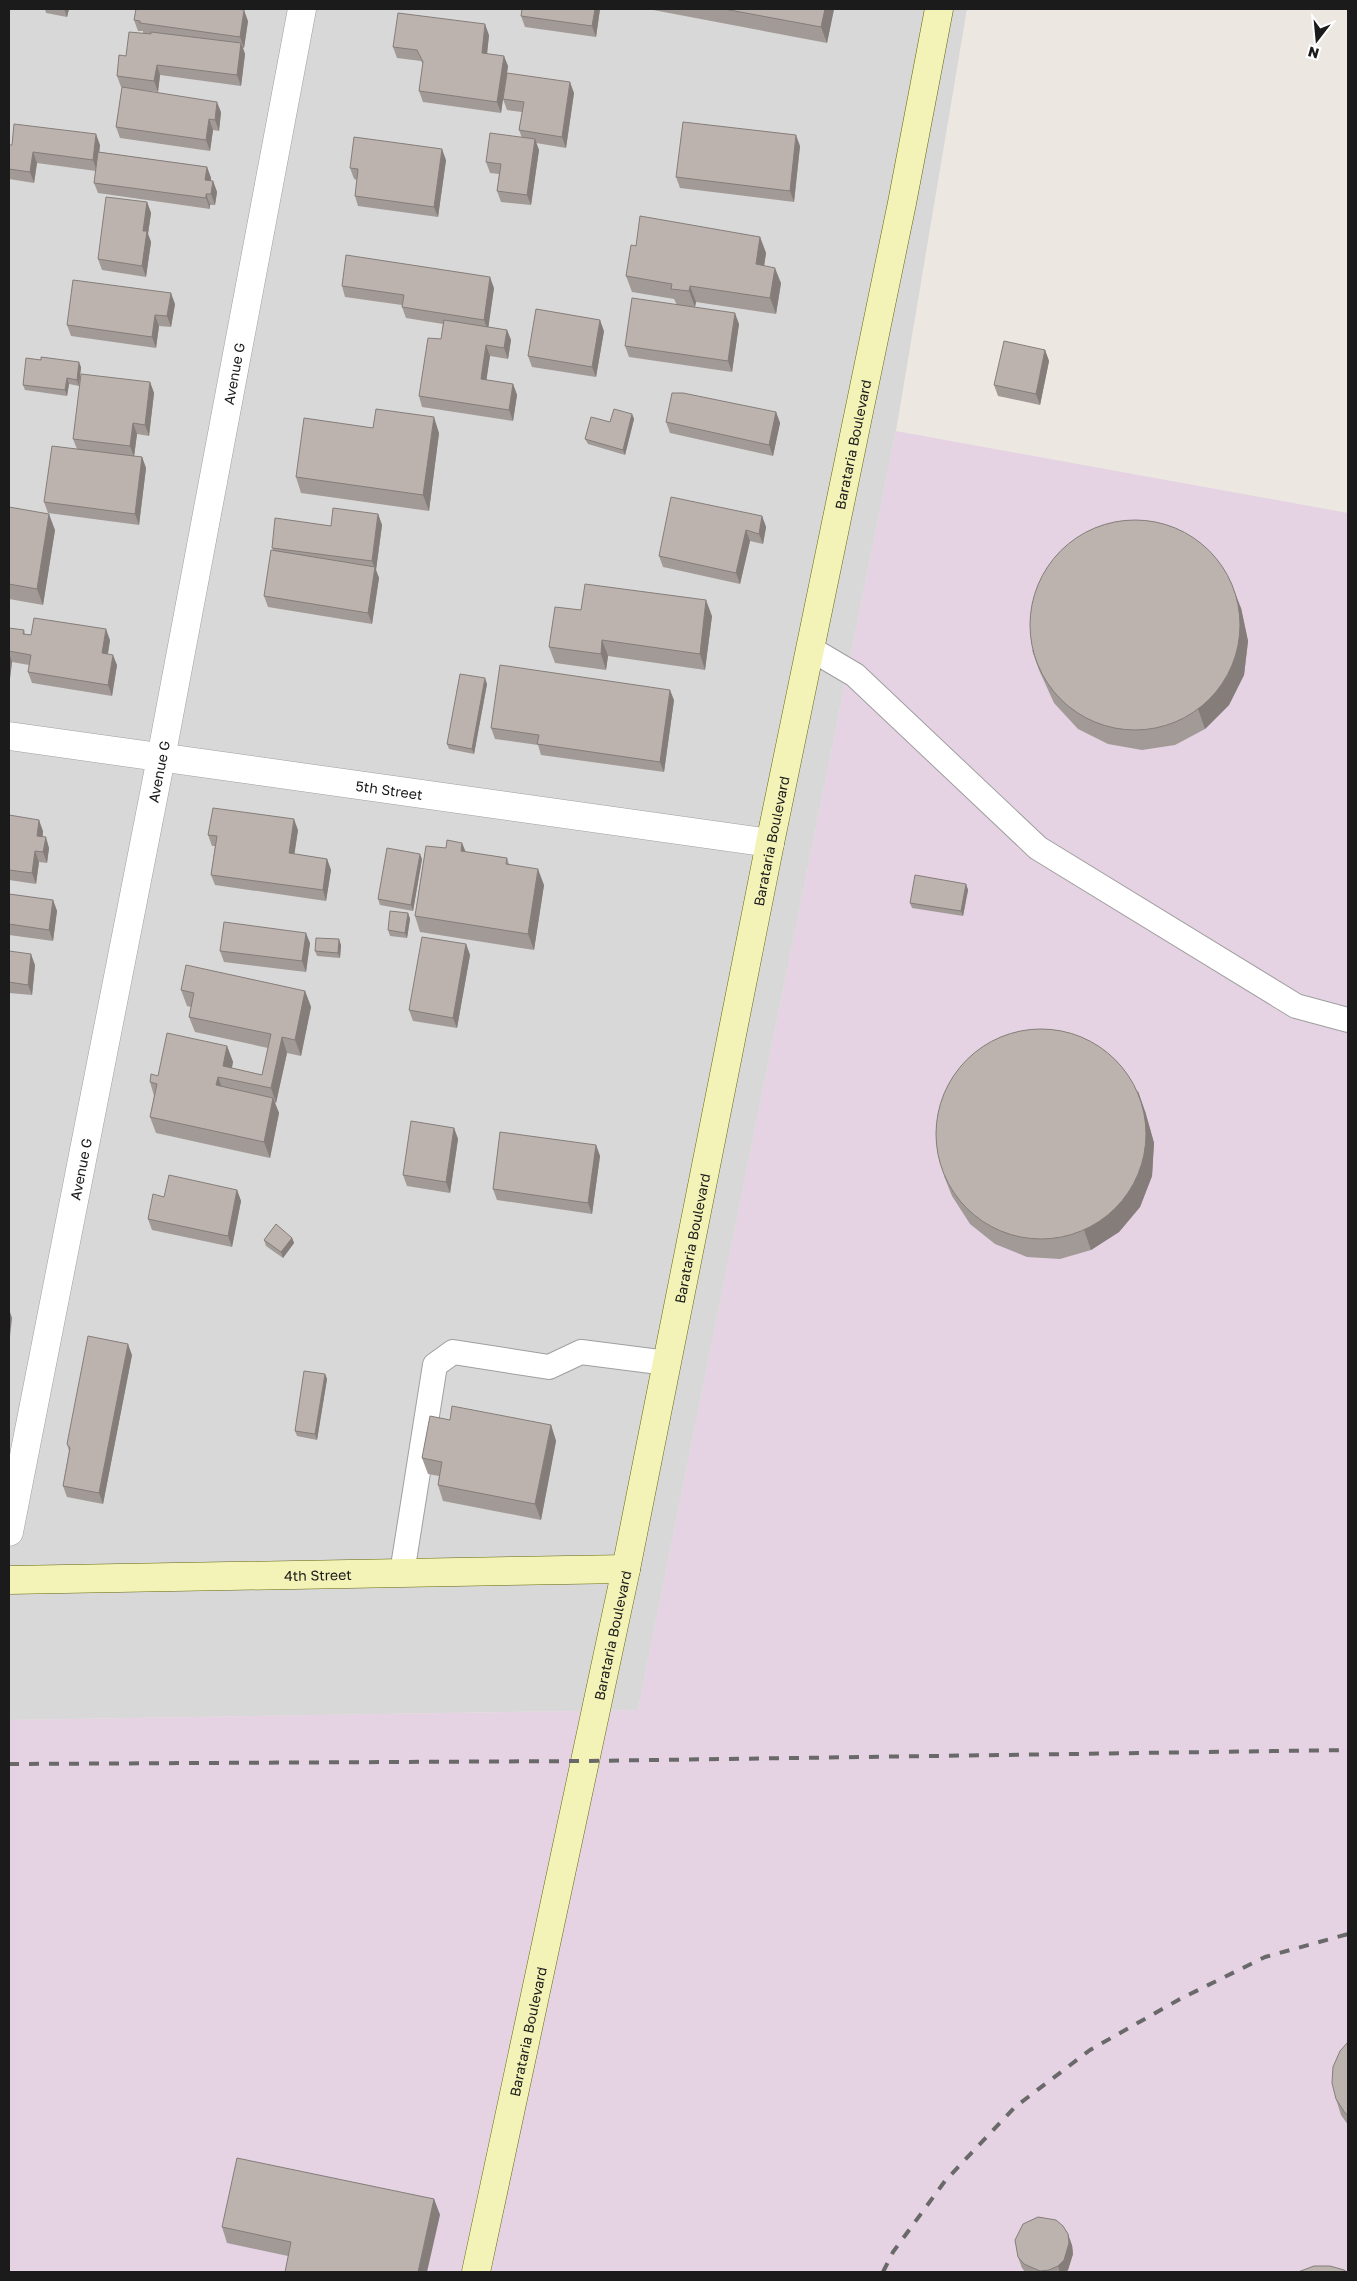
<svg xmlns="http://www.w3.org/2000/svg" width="1357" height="2281" font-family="'Golos Text',sans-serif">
<rect width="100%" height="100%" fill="#ece8e1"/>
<polygon fill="#d9d8d8" points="9,9 967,9 896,431 638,1710 9,1720"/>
<polygon fill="#e5d3e3" points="896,431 1348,513 1348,2272 9,2272 9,1720 638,1710"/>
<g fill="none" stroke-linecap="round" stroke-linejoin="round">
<g stroke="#9f9f9f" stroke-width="26">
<g id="service">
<polyline points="811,649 855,675 1038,848 1296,1006 1348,1020"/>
<polyline points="402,1573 435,1365 453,1352 549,1367 581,1352 667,1363"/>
</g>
</g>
<g stroke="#9f9f9f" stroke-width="29">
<g id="minor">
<path id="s1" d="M9,736l761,107"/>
<path id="s2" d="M9,1532l152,-774 141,-749"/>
</g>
</g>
<g stroke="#64680c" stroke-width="29">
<g id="secondary">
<path id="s3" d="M9,1580l617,-11"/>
<path id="s4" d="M476,2272l150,-703 144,-726 132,-640 37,-194"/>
</g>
</g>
<use href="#service" stroke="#fff" stroke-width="24"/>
<use href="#minor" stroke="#fff" stroke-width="28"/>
<use href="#secondary" stroke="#f4f3b7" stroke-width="28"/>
<g stroke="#696969" stroke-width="4" stroke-dasharray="10 10" stroke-linecap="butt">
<polyline points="9,1764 585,1761 1348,1750"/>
<polyline points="883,2272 893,2252 945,2181 1015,2107 1090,2050 1180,1999 1265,1957 1348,1934"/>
</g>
</g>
<g fill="#a29a96">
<polygon points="45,9 69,9 67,17 46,13"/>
<polygon points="600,9 596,37 525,27 521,16"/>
<polygon points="648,9 834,9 827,43"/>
<polygon points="134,20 248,21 244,48 243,48 245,54 241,86 160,75 158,92 133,89 221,112 219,131 213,130 210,151 120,138 116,127 122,87 121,87 117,76 126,56 143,33 143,31 138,31"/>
<polygon points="489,35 487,53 508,66 504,92 574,93 566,148 536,143 539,150 531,205 501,202 497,191 499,174 490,173 486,162 522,138 519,130 522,112 507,110 503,99 501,113 423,102 419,91 423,64 421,61 397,58 393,47"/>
<polygon points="9,145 100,145 99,152 207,167 211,178 211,181 213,181 217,192 215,205 210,205 210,209 98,193 94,183 96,171 37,163 34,183 9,179"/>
<polygon points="800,146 794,202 680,188 676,177"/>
<polygon points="446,160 438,217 358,206 355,196 357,180 354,179 350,168"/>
<polygon points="147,202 151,213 148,234 151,242 146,277 102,270 98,259"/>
<polygon points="760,237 766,253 764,266 781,283 776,314 696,302 695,307 739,324 732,372 629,357 625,346 677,305 674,299 632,292 626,276 636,246"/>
<polygon points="342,286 494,288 488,327 507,330 511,340 508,359 490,356 486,380 513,384 517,395 513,421 422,407 419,396 441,339 443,324 406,318 402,307 402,305 345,297"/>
<polygon points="175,304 171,327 159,326 156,348 71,336 67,325"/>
<polygon points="604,331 596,377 532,367 528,356"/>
<polygon points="1045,350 1049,361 1040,405 998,396 994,385"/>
<polygon points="81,367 79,386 69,384 67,396 25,390 23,385"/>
<polygon points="150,382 154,393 149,436 137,434 134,456 142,457 146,468 139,525 48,513 44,502 77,449 73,439"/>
<polygon points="776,412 780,423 773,456 670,433 666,422"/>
<polygon points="632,414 634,419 625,455 588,444 585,439 610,422"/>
<polygon points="373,428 439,433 429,511 301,493 296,477"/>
<polygon points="9,507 55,530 43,605 9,599"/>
<polygon points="378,514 382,525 376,570 379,578 372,624 268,607 264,596 273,550 272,548 331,526"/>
<polygon points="762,516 766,527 763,544 750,541 740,584 663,567 659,556"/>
<polygon points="1241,608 1248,641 1244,675 1229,705 1205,729 1175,745 1142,750 1108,744 1078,729 1054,703 1039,670 1032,650"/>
<polygon points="712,616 705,670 608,656 606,670 555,663 549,647"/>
<polygon points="9,628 24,630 25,634 31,635 110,640 108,654 117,665 112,696 32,683 28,672 29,665 12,662 9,686"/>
<polygon points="487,684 474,754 449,749 447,744"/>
<polygon points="674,700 664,772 541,755 538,745 495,739 491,728"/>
<polygon points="9,815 43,831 43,837 49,848 47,863 39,862 36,884 9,880"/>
<polygon points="298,830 294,854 327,859 331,870 326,901 215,885 211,875 215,846 212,846 208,835"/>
<polygon points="462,843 466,852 507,858 509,864 544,885 534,950 420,932 415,916 446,848"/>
<polygon points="422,859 413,911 380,905 378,899"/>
<polygon points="966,884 968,890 963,916 912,908 910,903"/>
<polygon points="9,894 53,900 57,911 53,941 9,935"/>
<polygon points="408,913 410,919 407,938 390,936 388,930"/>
<polygon points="310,943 306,972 224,962 220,951"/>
<polygon points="466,944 470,955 457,1028 413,1021 409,1010"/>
<polygon points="341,945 340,958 317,956 315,951"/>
<polygon points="9,951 35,965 32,995 9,993"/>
<polygon points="181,990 305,991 311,1007 301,1056 287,1053 276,1103 275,1103 279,1113 270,1158 156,1133 150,1117 154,1096 150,1082 158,1076 227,1046 233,1062 232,1068 262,1075 268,1048 195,1032 189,1017 191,1007 187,1006"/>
<polygon points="1145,1111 1154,1143 1152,1176 1140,1207 1119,1232 1091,1250 1060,1259 1027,1257 995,1244 970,1224 952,1196 944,1176"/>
<polygon points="454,1128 458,1139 450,1193 407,1186 403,1175"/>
<polygon points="596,1145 600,1156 592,1214 497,1200 493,1189"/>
<polygon points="237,1190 241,1201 232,1247 152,1230 148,1219"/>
<polygon points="292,1238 294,1243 283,1258 266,1246 264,1240"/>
<polygon points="132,1355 103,1504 67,1497 63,1486 69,1451 67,1444"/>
<polygon points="325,1374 327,1379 317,1440 297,1436 295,1431"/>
<polygon points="450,1420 551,1425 556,1441 541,1520 443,1501 438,1485 439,1476 428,1474 422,1458"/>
<polygon points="1348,2042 1348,2125 1341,2115 1336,2099"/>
<polygon points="434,2199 440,2215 288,2256 227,2243 222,2227"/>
<polygon points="1072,2245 1073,2254 1068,2270 1066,2272 1025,2272 1022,2268 1018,2257"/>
</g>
<g fill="#847d7a">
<polygon points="64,9 69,9 67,17"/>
<polygon points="595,9 600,9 596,37 592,26"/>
<polygon points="825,9 834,9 827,43 821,27"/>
<polygon points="244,10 248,21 244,48 240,37"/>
<polygon points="485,24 489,35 486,64 482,53"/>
<polygon points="241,43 245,54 241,86 237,75"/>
<polygon points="504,56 508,66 501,113 497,102"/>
<polygon points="157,65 160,75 158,92 154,81"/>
<polygon points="570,82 574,93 566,148 562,137"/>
<polygon points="217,102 221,112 219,131 215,120"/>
<polygon points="209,119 213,130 210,151 206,140"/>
<polygon points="96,134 100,145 97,171 93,160"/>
<polygon points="796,135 800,146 794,202 790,191"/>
<polygon points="535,139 539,150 531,205 527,195"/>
<polygon points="442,149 446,160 438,217 434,207"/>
<polygon points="33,152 37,163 34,183 30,172"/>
<polygon points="207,167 211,178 209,191 205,180"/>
<polygon points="213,181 217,192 215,205 211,194"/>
<polygon points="206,194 210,205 210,209 206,198"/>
<polygon points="147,202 151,213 148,234 151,242 146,277 142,266 143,231"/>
<polygon points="760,237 766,253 762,280 756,264"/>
<polygon points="775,268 781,283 776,314 770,298"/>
<polygon points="490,277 494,288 488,330 484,320"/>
<polygon points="690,286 696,302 695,307 689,291"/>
<polygon points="171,293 175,304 171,327 167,316"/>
<polygon points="735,313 739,324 732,372 728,361"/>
<polygon points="155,315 159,326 156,348 152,337"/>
<polygon points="600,320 604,331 596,377 592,367"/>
<polygon points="507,330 511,340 508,359 504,348"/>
<polygon points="486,345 490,356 485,390 481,379"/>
<polygon points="1045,350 1049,361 1040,405 1036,394"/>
<polygon points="79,362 81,367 79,386 77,380"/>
<polygon points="67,378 69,384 67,396 65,390"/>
<polygon points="150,382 154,393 149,436 145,425"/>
<polygon points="513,384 517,395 513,421 509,410"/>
<polygon points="776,412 780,423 773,456 769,445"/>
<polygon points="632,414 634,419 625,455 623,450"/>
<polygon points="434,417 439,433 429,511 423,495"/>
<polygon points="133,423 137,434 134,457 130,446"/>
<polygon points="142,457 146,468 139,525 135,514"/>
<polygon points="49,514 55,530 43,605 37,589"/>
<polygon points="378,514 382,525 376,570 379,578 372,624 368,613 375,569 372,561"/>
<polygon points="762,516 766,527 763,544 759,534"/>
<polygon points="746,530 750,541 740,584 736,573"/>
<polygon points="1233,588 1241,608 1248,641 1244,675 1229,705 1205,729 1198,709"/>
<polygon points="706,600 712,616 705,670 700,654"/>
<polygon points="106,629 110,640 106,664 102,653"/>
<polygon points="602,640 608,656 606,670 601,654"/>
<polygon points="9,652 12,662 9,686"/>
<polygon points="113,655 117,665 112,696 108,685"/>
<polygon points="485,678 487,684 474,754 472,749"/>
<polygon points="670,690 674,700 664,772 660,762"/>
<polygon points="294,819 298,830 293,864 289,853"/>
<polygon points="39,820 43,831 41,847 37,836"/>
<polygon points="46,837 49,848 47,863 43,852"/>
<polygon points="462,843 468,859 461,851"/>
<polygon points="35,851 39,862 36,884 32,873"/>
<polygon points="420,854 422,859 413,911 411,905"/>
<polygon points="327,859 331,870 326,901 323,890"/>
<polygon points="538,869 544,885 534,950 528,934"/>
<polygon points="966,884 968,890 963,916 961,911"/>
<polygon points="53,900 57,911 53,941 49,930"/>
<polygon points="408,913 410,919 407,938 405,933"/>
<polygon points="306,933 310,943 306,972 302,961"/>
<polygon points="339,939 341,945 340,958 338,953"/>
<polygon points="466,944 470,955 457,1028 453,1018"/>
<polygon points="31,954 35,965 32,995 28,985"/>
<polygon points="305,991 311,1007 301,1056 295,1040"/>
<polygon points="282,1037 287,1053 276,1103 271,1088"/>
<polygon points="227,1046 233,1062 229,1079 223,1066"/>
<polygon points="218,1077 224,1093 216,1085"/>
<polygon points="1138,1091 1145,1111 1154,1143 1152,1176 1140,1207 1119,1232 1091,1250 1084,1230"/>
<polygon points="273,1098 279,1113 270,1158 264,1142"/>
<polygon points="454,1128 458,1139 450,1193 446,1182"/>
<polygon points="596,1145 600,1156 592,1214 588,1203"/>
<polygon points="237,1190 241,1201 232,1247 228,1236"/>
<polygon points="292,1238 294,1243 283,1258 281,1252"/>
<polygon points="9,1309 12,1318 9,1345"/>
<polygon points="128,1344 132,1355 103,1504 99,1493"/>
<polygon points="325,1374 327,1379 317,1440 315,1434"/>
<polygon points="551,1425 556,1441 541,1520 535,1504"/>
<polygon points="434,2199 440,2215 427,2272 418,2272"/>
<polygon points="1068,2234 1072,2245 1073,2254 1068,2270 1066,2272 1060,2272 1058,2266"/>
</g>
<g fill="#bcb3ae" stroke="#847d7a">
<polygon points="136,9 237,9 244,10 240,37 140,23 140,21 134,20"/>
<polygon points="522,9 595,9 592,26 521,16"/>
<polygon points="724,9 825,9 821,27"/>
<polygon points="398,13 485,24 482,53 504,56 497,102 419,91 423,62 417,50 393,47"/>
<polygon points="129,32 151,34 151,32 241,43 237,75 157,65 154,81 117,76 119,55 126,56"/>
<polygon points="507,73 570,82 562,137 519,130 524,102 503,99"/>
<polygon points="122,87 217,102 215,120 209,119 206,140 116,127"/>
<polygon points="683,122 796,135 790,191 676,177"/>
<polygon points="14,124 96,134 93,160 33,152 30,172 9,169 9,145 12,145"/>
<polygon points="490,133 535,139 527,195 497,191 501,164 486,162"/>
<polygon points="354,137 442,149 434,207 355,196 358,169 350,168"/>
<polygon points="98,152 207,167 205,180 213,181 211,194 206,194 206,198 94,183"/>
<polygon points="106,197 147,202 143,231 147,231 142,266 98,259"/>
<polygon points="640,216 760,237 756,264 775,268 770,298 690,286 689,291 671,289 672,284 626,276 631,245 636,246"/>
<polygon points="346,255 490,277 484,320 402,307 404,295 342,286"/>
<polygon points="73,280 171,293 167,316 155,315 152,337 67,325"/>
<polygon points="632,298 735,313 728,361 625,346"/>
<polygon points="536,309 600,320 592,367 528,356"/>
<polygon points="444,320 507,330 504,348 486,345 481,379 513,384 509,410 419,396 428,338 441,339"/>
<polygon points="1004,341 1045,350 1036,394 994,385"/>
<polygon points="41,357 79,362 77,380 67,378 65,390 23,385 26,358 41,360"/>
<polygon points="81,374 150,382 145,425 133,423 130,446 73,439"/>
<polygon points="672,393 683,393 776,412 769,445 666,422"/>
<polygon points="376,409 434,417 423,495 296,477 304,418 373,428"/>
<polygon points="614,409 632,414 623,450 585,439 591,417 610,422"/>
<polygon points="52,446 142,457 135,514 44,502"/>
<polygon points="671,497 762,516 759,534 746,530 736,573 659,556"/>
<polygon points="9,507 49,514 37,589 9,584"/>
<polygon points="333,508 378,514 372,561 272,548 275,518 331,526"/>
<circle cx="1135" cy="625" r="105"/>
<polygon points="271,550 375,567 368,613 264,596"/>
<polygon points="585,584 706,600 700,654 602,640 601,654 549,647 555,607 581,610"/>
<polygon points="34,618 106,629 102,653 113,655 108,685 28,672 31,655 9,651 9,628 24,630 23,634 31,635"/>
<polygon points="500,665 670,690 660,762 537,744 539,735 491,728"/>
<polygon points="460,674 485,678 472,749 447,744"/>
<polygon points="213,808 294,819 289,853 327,859 323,890 211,875 217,836 208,835"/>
<polygon points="9,815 39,820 37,836 46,837 43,852 35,851 32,873 9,870"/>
<polygon points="447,840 462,843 461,851 507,858 506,864 538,869 528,934 415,916 426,846 446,848"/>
<polygon points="387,848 420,854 411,905 378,899"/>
<polygon points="915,875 966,884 961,911 910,903"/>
<polygon points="9,894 53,900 49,930 9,924"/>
<polygon points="390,911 408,913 405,933 388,930"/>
<polygon points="224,922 306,933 302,961 220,951"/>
<polygon points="422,937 466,944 453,1018 409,1010"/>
<polygon points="316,938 339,939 338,953 315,951"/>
<polygon points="9,951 31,954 28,985 9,982"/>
<polygon points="186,965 305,991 295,1040 282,1037 271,1088 218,1077 216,1085 273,1098 264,1142 150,1117 157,1084 150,1082 151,1074 158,1076 167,1033 227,1046 223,1066 262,1075 271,1034 189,1017 194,993 181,990"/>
<circle cx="1041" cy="1134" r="105"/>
<polygon points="411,1121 454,1128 446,1182 403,1175"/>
<polygon points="500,1132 596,1145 588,1203 493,1189"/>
<polygon points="169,1175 237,1190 228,1236 148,1219 153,1194 164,1197"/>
<polygon points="276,1224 292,1238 281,1252 264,1240"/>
<polygon points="88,1336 128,1344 99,1493 63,1486 70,1448 67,1444"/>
<polygon points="304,1371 325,1374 315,1434 295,1431"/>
<polygon points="452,1406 551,1425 535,1504 438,1485 442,1462 422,1458 430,1416 450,1420"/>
<polygon points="1348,2042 1348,2115 1345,2113 1336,2099 1332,2083 1333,2067 1340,2051"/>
<polygon points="237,2158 434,2199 418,2272 285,2272 291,2242 222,2227"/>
<polygon points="1038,2217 1056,2220 1063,2226 1068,2234 1069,2243 1064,2260 1058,2266 1049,2270 1040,2271 1024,2264 1018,2257 1015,2240 1023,2224"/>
<polygon points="1314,2266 1330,2266 1344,2270 1347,2272 1298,2272"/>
</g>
<g text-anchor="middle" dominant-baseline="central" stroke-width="5" stroke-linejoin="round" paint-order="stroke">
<g font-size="14" fill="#1b1b1b" stroke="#fff">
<text stroke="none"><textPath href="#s2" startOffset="1180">Avenue G</textPath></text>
<text stroke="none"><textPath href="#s4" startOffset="1866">Barataria Boulevard</textPath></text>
<text stroke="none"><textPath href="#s2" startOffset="775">Avenue G</textPath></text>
<text stroke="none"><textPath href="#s1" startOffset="384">5th Street</textPath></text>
<text stroke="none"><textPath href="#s4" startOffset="1461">Barataria Boulevard</textPath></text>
<text stroke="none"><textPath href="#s2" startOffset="370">Avenue G</textPath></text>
<text stroke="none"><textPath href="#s4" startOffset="1056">Barataria Boulevard</textPath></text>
<text stroke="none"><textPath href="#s3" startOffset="309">4th Street</textPath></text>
<text stroke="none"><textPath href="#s4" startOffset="651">Barataria Boulevard</textPath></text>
<text stroke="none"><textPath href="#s4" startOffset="246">Barataria Boulevard</textPath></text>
</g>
</g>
<rect width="1357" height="2281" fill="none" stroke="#1b1b1b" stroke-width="20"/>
<g transform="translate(1317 40) rotate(196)" stroke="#ffffff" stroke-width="4" paint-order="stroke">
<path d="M0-4L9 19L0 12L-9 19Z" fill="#1b1b1b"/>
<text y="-8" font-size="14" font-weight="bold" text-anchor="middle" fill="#1b1b1b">N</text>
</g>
</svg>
